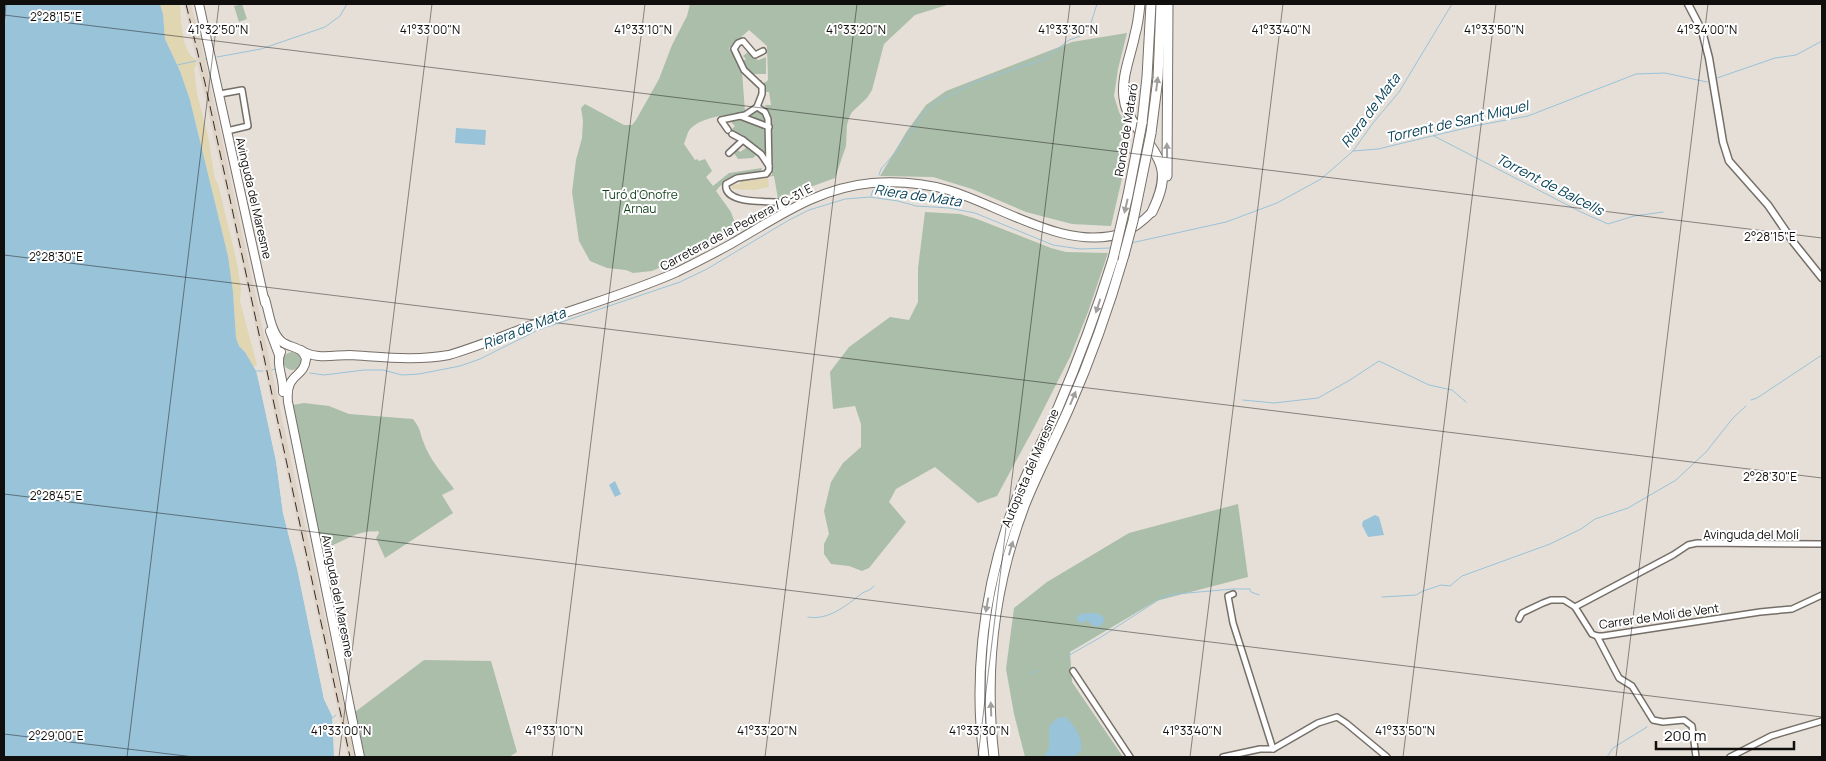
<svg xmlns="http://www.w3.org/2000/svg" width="1826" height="761" font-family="Manrope,sans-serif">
<rect width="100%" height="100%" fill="#e6dfd8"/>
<polygon fill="#dfd3c6" points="184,4 191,4 201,42 355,757 348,757 230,208"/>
<g fill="#aabeaa">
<polygon points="242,4 247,19 239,22 234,6"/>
<path d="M690,4h260l-35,11 -31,29 -12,46 -5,8 -15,14 -3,6 -2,7 -1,21 -11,32 -55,20 -2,1 -4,-23 -36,4 34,-5 -2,-56 -5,-14h6l-2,-13h-5l-6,-12h4v3l4,-1 2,-2 -1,-34 -18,-16 -20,18 13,23 3,41c-17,3 -42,4 -55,17 -3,4 -4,10 -6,15l11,16 2,-1 2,2 6,-2 7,12 -6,6 7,9 16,-13 33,-5 -1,3c-20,4 -31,2 -45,20l15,21 6,17 -36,20 -49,22 -19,2 -7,-3 -19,-2 -17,-7 -11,-20 -7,-49 4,-32 6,-22 1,-17 -2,-13 4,-4 39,21h8l4,-5 23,-41 13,-34 15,-29z"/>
<polygon points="1127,33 1118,69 1114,96 1119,112 1130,132 1123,174 1111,226 1072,224 1026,212 972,189 933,177 880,176 907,131 926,105 946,91 1072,42"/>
<polygon points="749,51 755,59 759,60 766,57 766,74 750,74 740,59 742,58 743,61 746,59 743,56"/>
<polygon points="756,109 761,111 766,116 766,125 746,117"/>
<polygon points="736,117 766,128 768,159 732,131 732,129 735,126 729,120"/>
<polygon points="742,144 753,149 765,162 763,163 756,155 753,158 738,159 734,153 736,148 740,152 746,148"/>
<polygon points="925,212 960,214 977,219 1051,248 1066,252 1108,253 1088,312 1070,357 1035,426 997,496 978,503 935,467 896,489 889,502 906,522 869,568 862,571 849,566 831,564 824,554 824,544 829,534 824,511 831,482 843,463 861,447 861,424 855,406 833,409 830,372 849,347 890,317 909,320 918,302 918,268"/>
<circle cx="292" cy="361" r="9"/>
<path d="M304,403l25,3 20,8 64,5c8,11 6,10 10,22 6,18 20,33 31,48l-12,6 11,18 -68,45 -9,-20 3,-5 -1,-2c-5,1 -8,0 -12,1 -13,2 -23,9 -35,14l-12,-9 -26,-132z"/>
<polygon points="1238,504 1248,577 1156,601 1070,652 1072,682 1123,757 1025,757 1014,714 1006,669 1014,608 1047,582 1129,533"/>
<polygon points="424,660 491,661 517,752 509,757 365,757 355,712"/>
</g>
<g fill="#e0d6b2">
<path d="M160,4h20c1,14 1,47 15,55l2,6 -3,3 3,26 11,42 7,43 3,5 19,79 4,26 -1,12 17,64 -4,2 -8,-15 -6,-6 -3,-8 -3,-46 -5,-36 -38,-156 -10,-29 -15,-32 -2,-25z"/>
<polygon points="768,178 769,187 754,190 732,189 732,185 740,184 741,181"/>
</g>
<g fill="#99c3d9">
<polygon points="4,4 160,4 163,14 165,39 180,71 190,100 228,256 233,292 236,338 239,346 245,352 256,371 260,387 276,461 283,513 297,568 324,699 332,716 334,757 4,757"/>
<polygon points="456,128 486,130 485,145 455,143"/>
<polygon points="615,481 621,494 615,497 609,485"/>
<polygon points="1375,515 1379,517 1384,535 1368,537 1362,525 1363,521"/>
<polygon points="1087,613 1095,613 1103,616 1104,622 1099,627 1092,625 1087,620 1083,623 1078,622 1077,619 1078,615"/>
<path d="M1060,717l7,1c8,9 17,21 14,33l-7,6h-30l5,-9v-21l6,-7z"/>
</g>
<polygon fill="#e6dfd8" points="260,375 278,461 286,512 300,567 326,699 334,714 332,715 324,699 297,568 283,513 276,461 258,377"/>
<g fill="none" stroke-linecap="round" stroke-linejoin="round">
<g stroke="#99c3d9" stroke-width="1">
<polyline points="217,57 261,49 325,27 340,16 347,4"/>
<polyline points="205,59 207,59"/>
<polyline points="177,65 196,61"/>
<polyline points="1717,78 1775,58 1796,55 1822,41"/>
<polyline points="1434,136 1581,212 1608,224 1634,216 1663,212"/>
<polyline points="1353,151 1378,149 1474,126 1528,116 1636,74 1665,73 1707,82"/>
<polyline points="879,175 881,169 899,148 926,111 937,102 978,81 1045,59 1069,40 1083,35 1091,23 1097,4"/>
<polyline points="871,196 873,190"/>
<polyline points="1131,243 1226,222 1277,203 1321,179 1353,151 1373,123 1399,92 1452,4"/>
<polyline points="272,370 275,369"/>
<polyline points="256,371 263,371"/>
<polyline points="310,373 324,375 364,370 383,370 402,375 419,374 460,366 480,359 538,330 680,282 707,269 789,220 809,210 845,199 870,197 898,201 916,206 949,208 975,213 1053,245 1080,249 1111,248"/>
<polyline points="1243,400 1274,403 1318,398 1350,380 1379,361 1429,385 1452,390 1466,402"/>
<polyline points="1751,400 1757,398 1822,355"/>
<polyline points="1382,597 1416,595 1423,591 1441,585 1450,586 1462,576 1550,544 1581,529 1595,519 1628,508 1676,480 1706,452 1733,418 1746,406"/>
<path d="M808,617c20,4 39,-12 53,-23 4,-3 9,-3 13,-8"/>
<polyline points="1066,657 1101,637 1163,597 1176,594 1233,589 1250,589 1251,592 1259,595"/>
<polyline points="1031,674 1038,671"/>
<polyline points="332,718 336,715"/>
<polyline points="1607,757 1613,748 1647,727"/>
</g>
<g stroke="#756f68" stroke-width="8">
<g id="minor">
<polyline points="220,94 242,90 248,126 227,131"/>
<path d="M757,107l8,5 3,7 1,51 -3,4 -29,4 -11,6c-3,20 39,17 51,18l9,10"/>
<polyline points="757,107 762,94 762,87 744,70 734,49 738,43 743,41 755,55 763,51"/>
<polyline points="740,116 769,127"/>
<polyline points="728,130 721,120 745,115 757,107"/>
<polyline points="732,134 743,140"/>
<polyline points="729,153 743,140 761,154 769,166"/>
<polyline points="1233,594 1228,596 1233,623 1273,749"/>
<polyline points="1575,607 1673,555 1688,545 1697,543 1822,544"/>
<polyline points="1519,619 1522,613 1543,603 1551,600 1564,600 1575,607 1592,634 1597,636 1603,636 1760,612 1792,609 1822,595"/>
<polyline points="1597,636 1619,678 1632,686 1653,720 1663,722 1684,720 1692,726 1696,757"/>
<polyline points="1073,671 1130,757"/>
<polyline points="1223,757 1260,749 1273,749 1318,723 1337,717 1346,723 1387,757"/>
<polyline points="1730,757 1771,736 1822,721"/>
</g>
</g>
<g stroke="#756f68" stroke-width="9">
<polyline id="tertiary" points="1688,4 1702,31 1709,58 1723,142 1729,161 1768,205 1794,243 1822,278"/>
</g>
<g stroke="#756f68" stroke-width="10">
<g id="primary">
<polyline points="199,4 265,303"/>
<path d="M265,299c4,13 6,33 16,42 9,8 21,4 25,18 -2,20 -21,13 -18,43l72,355"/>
<polyline points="270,331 279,355"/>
<path d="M301,350c14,10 33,5 49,5 34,2 65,6 99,0 37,-11 73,-27 110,-40 40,-14 80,-26 118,-43 18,-9 36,-18 54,-28 47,-27 86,-56 141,-61 25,-2 51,0 76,7 52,15 121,64 177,42 10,-4 19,-12 27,-20"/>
<path d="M281,352c-6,11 3,26 2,40"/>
</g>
</g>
<g stroke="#756f68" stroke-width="11">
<g id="motorway">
<path d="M1140,4c-1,10 -2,20 -5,30 -4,21 -14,43 -11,64 1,12 7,22 14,31 25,33 33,43 14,83"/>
<polyline points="1142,123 1147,77 1151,4"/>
<polyline points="1151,133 1158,78 1161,4"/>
<polyline points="1167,176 1168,4"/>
<path d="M984,757c-10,-77 -1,-157 23,-231 13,-41 33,-79 51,-118 21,-49 39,-98 55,-149"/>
<path d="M994,757c-10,-85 0,-172 31,-253 13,-33 30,-64 44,-96 22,-50 40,-101 55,-153"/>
</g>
</g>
<use href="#minor" stroke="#fff" stroke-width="5"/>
<use href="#tertiary" stroke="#fff" stroke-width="6"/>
<use href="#primary" stroke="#fff" stroke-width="8"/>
<use href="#motorway" stroke="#fff" stroke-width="9"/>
<polyline stroke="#302d2b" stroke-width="1" stroke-dasharray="10 5" stroke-linecap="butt" points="186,4 205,83 350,757"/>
<g stroke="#756f68" stroke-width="11" stroke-linecap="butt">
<g id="motorway-bridge">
<polyline points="1124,255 1133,221 1151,133"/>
<polyline points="1113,259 1128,195 1142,123"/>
</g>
</g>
<use href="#motorway-bridge" stroke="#fff" stroke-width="9"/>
</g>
<defs><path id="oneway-solid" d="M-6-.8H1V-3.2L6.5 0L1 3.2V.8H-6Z" transform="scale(1.25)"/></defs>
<g fill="#a09f9e">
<use href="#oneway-solid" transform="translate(1157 84) rotate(-83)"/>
<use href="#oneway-solid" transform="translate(1167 150) rotate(-91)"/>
<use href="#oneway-solid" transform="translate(1126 206) rotate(103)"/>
<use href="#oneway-solid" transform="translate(1098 306) rotate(108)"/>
<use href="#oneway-solid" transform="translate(1073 398) rotate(-67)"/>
<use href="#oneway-solid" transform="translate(1011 548) rotate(-74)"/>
<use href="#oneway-solid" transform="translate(987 605) rotate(100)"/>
<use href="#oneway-solid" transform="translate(991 709) rotate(-92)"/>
</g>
<path fill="none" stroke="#110f0d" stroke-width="1" stroke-opacity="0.45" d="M4,15l1818,223M4,26l2,-22M4,255l1818,223M4,494l1818,223M4,734l190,23M127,757l92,-753M339,757l93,-753M552,757l93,-753M765,757l92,-753M978,757l92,-753M1190,757l93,-753M1403,757l93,-753M1616,757l92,-753"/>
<g text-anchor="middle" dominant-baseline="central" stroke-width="4" stroke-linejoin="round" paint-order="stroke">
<g font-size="12" fill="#110f0d" stroke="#fff">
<text transform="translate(1126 130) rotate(-81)">Ronda de Mataró</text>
<text transform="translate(254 198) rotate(77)">Avinguda del Maresme</text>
<text transform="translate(736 227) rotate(-28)">Carretera de la Pedrera / C-31 E</text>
<text transform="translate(1030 468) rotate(-67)">Autopista del Maresme</text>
<text x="1751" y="534">Avinguda del Molí</text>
<text transform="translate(338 596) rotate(79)">Avinguda del Maresme</text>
<text transform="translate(1659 616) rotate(-8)">Carrer de Molí de Vent</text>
</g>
<g font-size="12" fill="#0f3f17" stroke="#fff">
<text x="640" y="194">Turó d'Onofre<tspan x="640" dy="14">Arnau</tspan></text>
</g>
<g font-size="14" font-style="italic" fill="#033e55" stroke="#fff">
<text transform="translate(1370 110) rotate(-53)">Riera de Mata</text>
<text transform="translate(1457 121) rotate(-13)">Torrent de Sant Miquel</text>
<text transform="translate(1550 184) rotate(27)">Torrent de Balcells</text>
<text transform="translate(918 195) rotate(8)">Riera de Mata</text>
<text transform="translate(524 328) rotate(-22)">Riera de Mata</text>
</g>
</g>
<g font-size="12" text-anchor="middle" fill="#110f0d" stroke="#fff" stroke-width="4" stroke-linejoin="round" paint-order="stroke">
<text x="56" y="21">2°28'15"E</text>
<text x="218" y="34">41°32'50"N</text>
<text x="430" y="34">41°33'00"N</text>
<text x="643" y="34">41°33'10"N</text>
<text x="856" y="34">41°33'20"N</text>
<text x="1068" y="34">41°33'30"N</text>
<text x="1281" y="34">41°33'40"N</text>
<text x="1494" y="34">41°33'50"N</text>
<text x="1707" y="34">41°34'00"N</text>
<text x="1770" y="241">2°28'15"E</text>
<text x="56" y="261">2°28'30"E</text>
<text x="1770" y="481">2°28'30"E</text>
<text x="56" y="500">2°28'45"E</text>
<text x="341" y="735">41°33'00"N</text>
<text x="554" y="735">41°33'10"N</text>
<text x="767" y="735">41°33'20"N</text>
<text x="979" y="735">41°33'30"N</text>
<text x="1192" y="735">41°33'40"N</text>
<text x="1405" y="735">41°33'50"N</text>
<text x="56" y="740">2°29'00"E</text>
</g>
<rect width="1826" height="761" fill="none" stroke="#110f0d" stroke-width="10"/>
<path d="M1656 741v8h138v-8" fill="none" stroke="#110f0d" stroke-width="2.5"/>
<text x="1664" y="741" font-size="15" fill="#110f0d" stroke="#ffffff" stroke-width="4" paint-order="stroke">200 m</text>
</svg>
